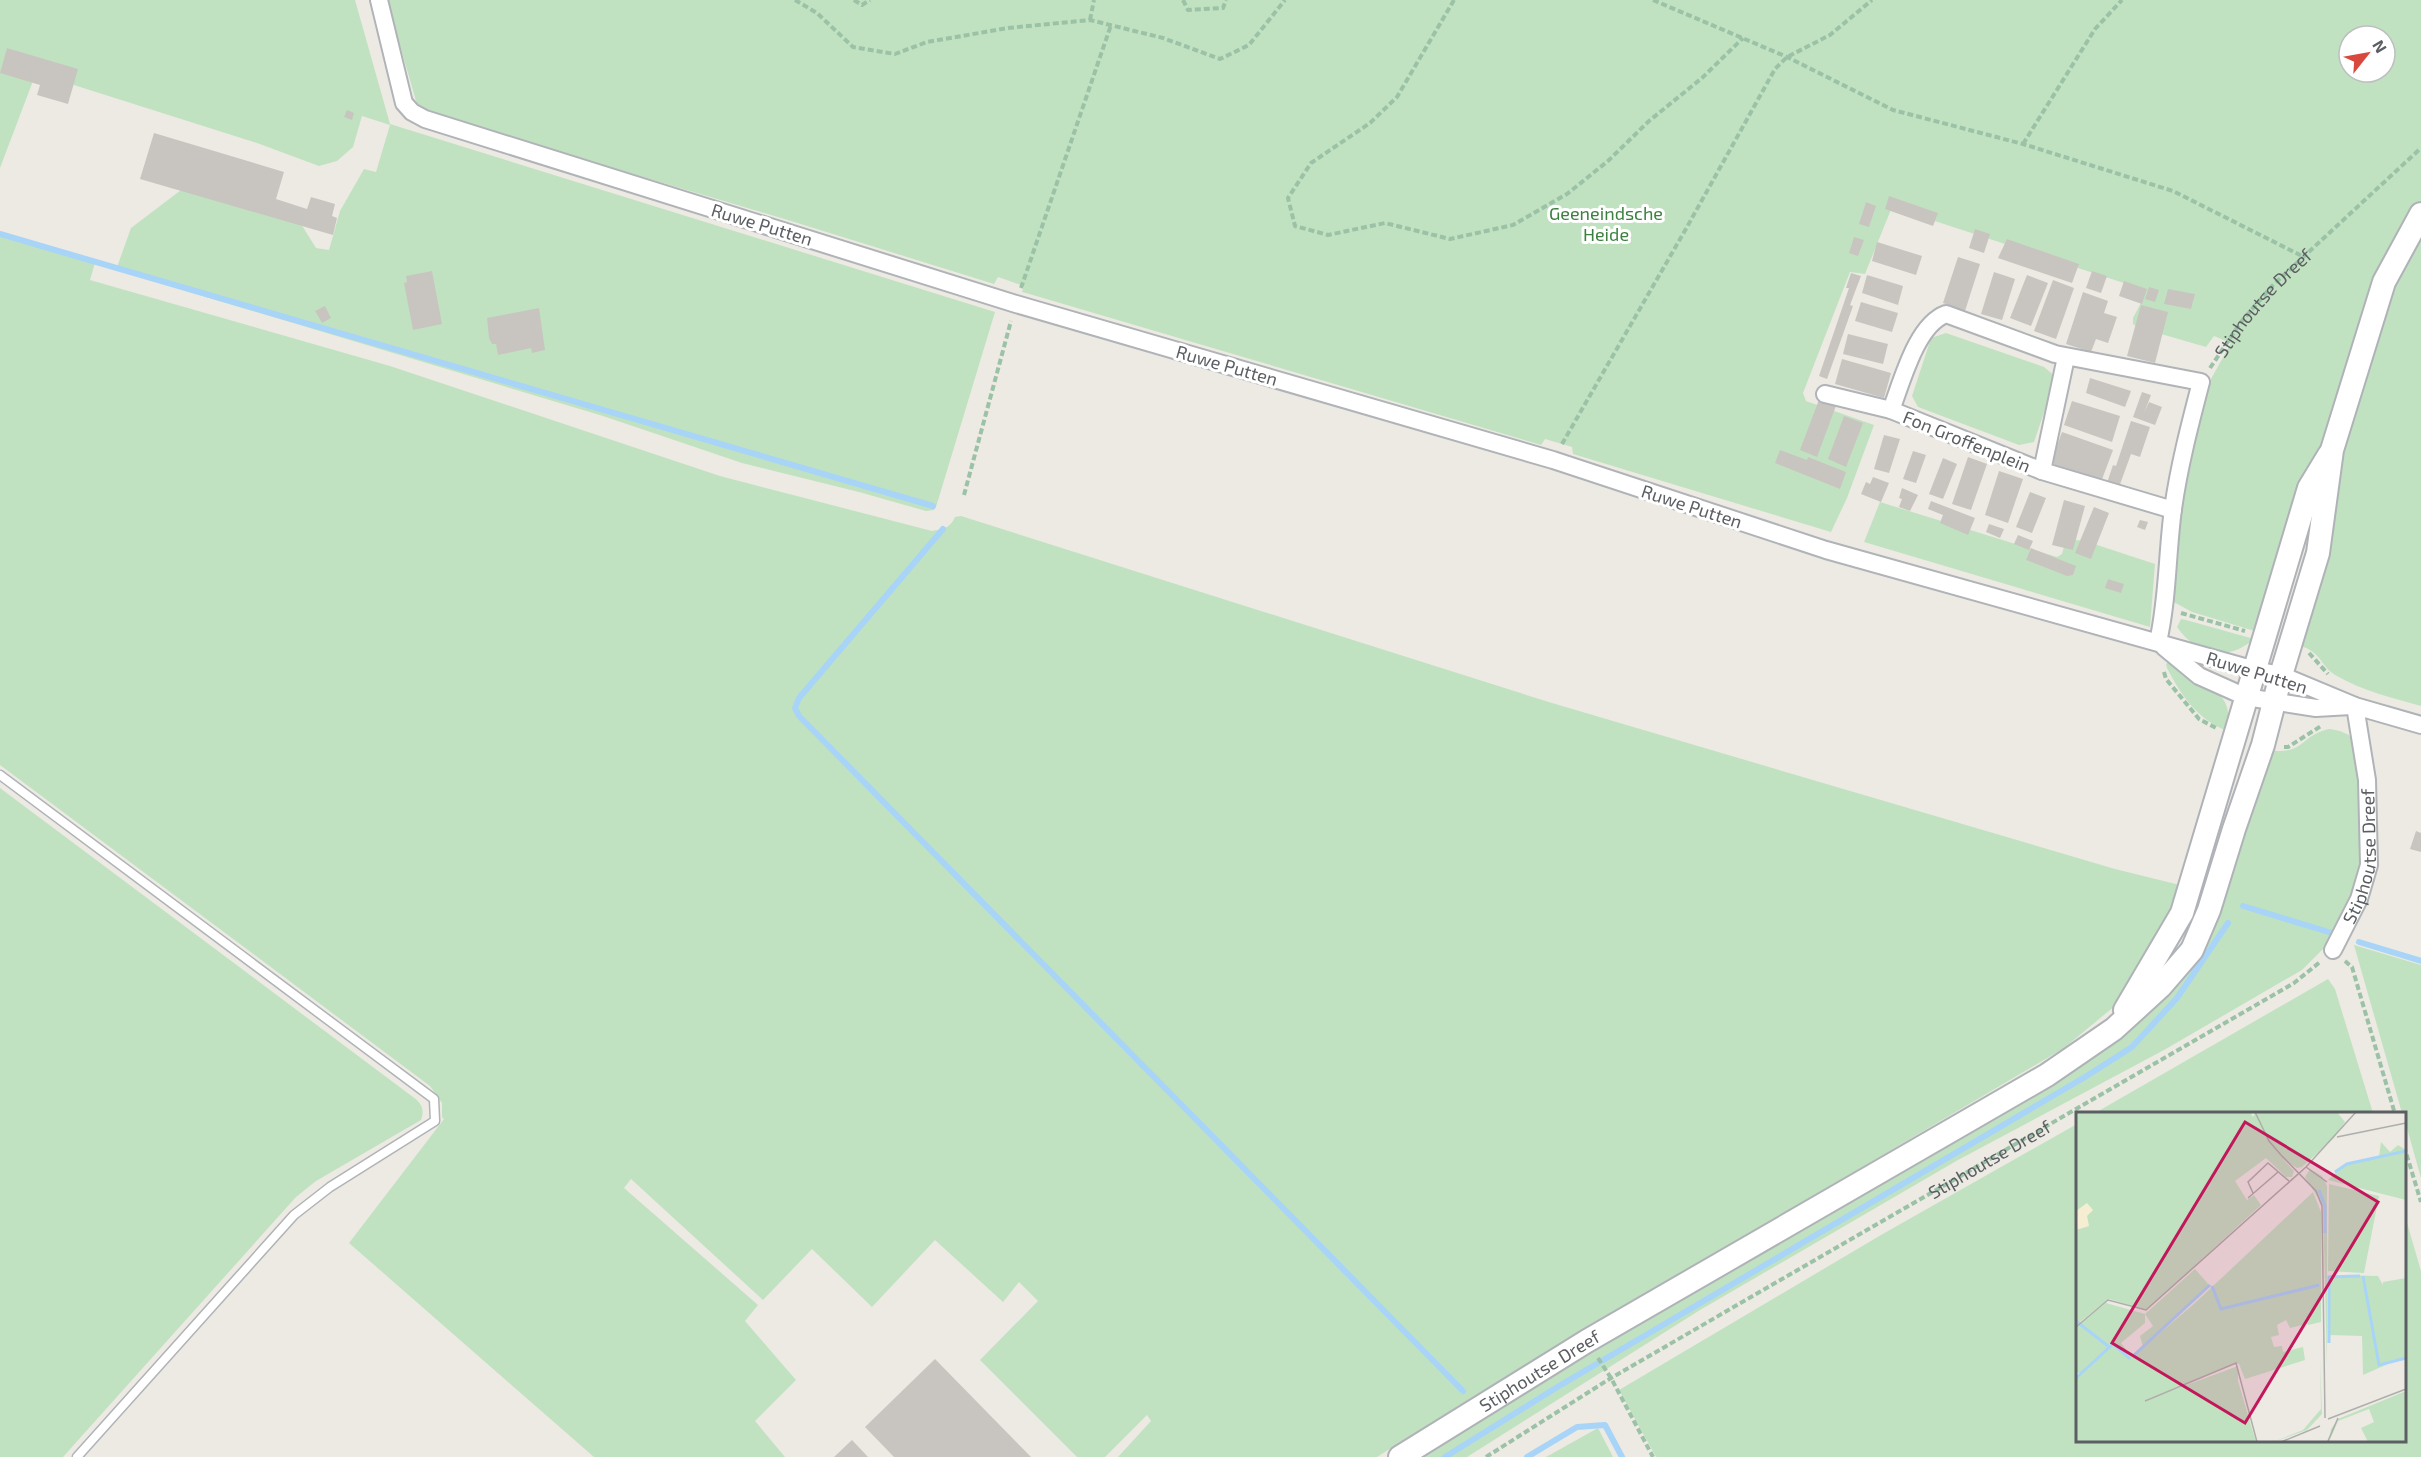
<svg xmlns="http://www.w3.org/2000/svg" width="2421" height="1457" font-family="'Exo 2',sans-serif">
<rect width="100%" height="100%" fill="#eceae3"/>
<g fill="#c1e2c1" fill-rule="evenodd">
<polygon points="0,0 355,0 390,124 995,312 936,507 934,510 926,511 859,492 742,463 603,416 116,270 131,228 185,187 301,224 316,248 329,250 340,211 364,169 376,172 390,125 362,116 353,147 337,161 319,166 257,143 36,73 0,168"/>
<path d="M387,0h2034v706c-28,-8 -58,-15 -84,-30 -17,-9 -14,-24 -39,-31l44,-189 18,-61 -33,37 -24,58 -45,142 -66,-20 -20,-11 7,-97 23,-109 29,-52 -17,-7 -8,11 -69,-20 -4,-3v-6l10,-19 -4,-11 -247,-81 -27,67 -15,-2 -47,121 3,8 68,24 -27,73 -16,34 -258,-78 -1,-7 -27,-8 -4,6 -515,-152 -4,-1 2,-6 -26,-9 -4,7 -203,-63 -359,-107 -13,-5 -3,-8zM2349,36h36v36h-36z"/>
<path d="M0,234l95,29 -5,17 300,86 330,110 212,55c12,-2 18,-3 23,-14l6,-1 591,187 563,166 65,16 -25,61 -39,59 -52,43 -598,353 -89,56h-259l33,-36 -4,-6 -42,42h-28l-97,-97 58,-59 -19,-19 -16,20 -68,-62 -63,67 -60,-58 -49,51 -132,-121 -7,9 134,117 -13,16 51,59 -41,41 30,36h-191l-245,-214 95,-124 -2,-2v-14l-12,-17 -430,-321z"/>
<polygon points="1946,333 2044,367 2056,377 2034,442 2019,445 1918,407 1912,396 1931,338"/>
<polygon points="1880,502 2057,557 2062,554 2066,539 2085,541 2155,564 2150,627 1864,542"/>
<path d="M2181,619l5,1 68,19c-26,23 -58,16 -77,-12z"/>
<path d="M2169,662l14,14 36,18c11,12 10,22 8,37 -30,-12 -46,-36 -60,-63l-1,-4z"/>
<path d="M2330,729l10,2 9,4 4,7 3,14 7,60 -5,67 -27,58 -29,29 -138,80 -206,110 -258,150 -233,147h-53l59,-37 628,-367 24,-18 42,-43 98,-243c39,9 35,-15 65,-20z"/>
<path d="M0,788l417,312c6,6 7,12 4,20l-105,61 -20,16 -233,260h-63z"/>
<polygon points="2354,945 2421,965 2421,1178 2405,1121 2404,1114 2402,1113"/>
<polygon points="2328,979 2335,989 2373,1113 2095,1113"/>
<polygon points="2077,1124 2078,1440 2404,1440 2405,1216 2421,1271 2421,1457 1656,1457 1619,1390 1881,1235"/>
<polygon points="1598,1428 1613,1457 1546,1457"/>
</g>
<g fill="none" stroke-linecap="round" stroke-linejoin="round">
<g stroke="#a8d4f7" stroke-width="6">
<polyline points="0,234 933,506"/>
<polyline points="943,529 799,698 795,708 799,716 1463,1391"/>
<polyline points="2243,906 2332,933"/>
<polyline points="2359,942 2421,961"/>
<polyline points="1445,1457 1559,1386 2085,1077 2132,1047 2177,998 2228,923"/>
<polyline points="1527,1457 1577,1427 1605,1425 1622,1457"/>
</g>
</g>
<g fill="#c8c5c0">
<polygon points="7,48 78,69 68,104 37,95 40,85 0,73"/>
<polygon points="347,110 354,113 352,120 344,117"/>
<polygon points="154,133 284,172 276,199 307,209 311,197 335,204 332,216 337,218 333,235 140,179"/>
<polygon points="1889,196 1938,213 1933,226 1885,209"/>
<polygon points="1866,202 1876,206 1869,227 1859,224"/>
<polygon points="1975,229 1990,234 1984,253 1969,248"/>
<polygon points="1854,237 1864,240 1858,256 1849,253"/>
<polygon points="2007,239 2079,264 2072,283 1998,258"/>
<polygon points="1877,242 1922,256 1916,275 1872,261"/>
<polygon points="1958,257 1980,264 1965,311 1943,303"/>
<polygon points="432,271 442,324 413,330 404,283 407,282 406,276"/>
<polygon points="2092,271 2107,276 2101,293 2086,288"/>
<polygon points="1994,272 2015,279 2002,320 1981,314"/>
<polygon points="1851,273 1861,276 1850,305 1853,306 1827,379 1819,376 1849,288 1846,288"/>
<polygon points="1867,275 1903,286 1898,305 1862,293"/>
<polygon points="2027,275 2048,283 2031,326 2010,318"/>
<polygon points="2053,280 2074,288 2056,339 2034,331"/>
<polygon points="2124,281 2147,289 2142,304 2119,296"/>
<polygon points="2149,287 2159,290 2155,302 2145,299"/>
<polygon points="2168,289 2195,294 2191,309 2164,304"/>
<polygon points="2083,292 2108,301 2104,313 2117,317 2108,343 2096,339 2091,352 2066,344"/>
<polygon points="1861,302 1898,313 1892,332 1855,321"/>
<polygon points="2141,305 2168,312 2155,363 2127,356"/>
<polygon points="325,306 331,318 322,323 315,311"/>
<polygon points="539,308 545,350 532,353 531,348 498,355 496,344 492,344 489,338 487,318"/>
<polygon points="1848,334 1888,344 1883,364 1843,354"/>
<polygon points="1842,359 1891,373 1884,398 1835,384"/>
<polygon points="2090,378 2131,391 2125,407 2086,393"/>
<polygon points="2142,392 2151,395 2144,413 2149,402 2162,407 2155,425 2133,417"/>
<polygon points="1820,397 1837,403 1817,457 1800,450"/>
<polygon points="2072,401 2120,416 2112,442 2064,425"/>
<polygon points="1844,416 1863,423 1846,467 1828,459"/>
<polygon points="2131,421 2150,427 2140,457 2131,454 2119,487 2107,483 2113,465 2116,466"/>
<polygon points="2062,432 2113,450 2101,482 2057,467 2054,464 2053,457"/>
<polygon points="1884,435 1900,439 1889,473 1874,469"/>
<polygon points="1780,450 1807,460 1808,457 1846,472 1840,489 1775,463"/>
<polygon points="1913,451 1926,455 1916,483 1903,479"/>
<polygon points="1968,457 1987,464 1971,510 1952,504"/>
<polygon points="1943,458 1957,464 1943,499 1929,494"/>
<polygon points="1999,471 2023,479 2008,523 1985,515"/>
<polygon points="1873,477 1889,483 1881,502 1861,494 1866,482 1870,484"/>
<polygon points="1902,488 1918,495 1910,511 1899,507 1902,499 1899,498"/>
<polygon points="2030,492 2046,498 2032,533 2016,527"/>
<polygon points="2064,500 2085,506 2073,550 2052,545"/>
<polygon points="1931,501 1975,518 1968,535 1940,523 1943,515 1928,509"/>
<polygon points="2094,507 2109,513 2091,559 2075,553"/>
<polygon points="2140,520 2148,522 2145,530 2137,527"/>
<polygon points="1989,524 2004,529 2000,538 1986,532"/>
<polygon points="2018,535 2033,541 2029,550 2014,544"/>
<polygon points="2031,548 2076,566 2073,575 2067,576 2026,560"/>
<polygon points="2108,579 2124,584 2121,593 2105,588"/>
<polygon points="2416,831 2421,833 2421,852 2410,849"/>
<polygon points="935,1359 1031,1457 894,1457 865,1427"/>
<polygon points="852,1440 868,1457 834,1457"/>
</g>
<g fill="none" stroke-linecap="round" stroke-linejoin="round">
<g stroke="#b0b3b7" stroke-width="11">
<polyline id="service" points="0,775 434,1099 435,1121 330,1187 294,1215 77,1457"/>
</g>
<g stroke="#b0b3b7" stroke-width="20">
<g id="minor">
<polyline points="379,0 404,103 412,112 425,119 1016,304 1553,460 1826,550 2255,670 2281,675 2355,706 2421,725"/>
<polyline points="1825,394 1891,410 2042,471 2173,510"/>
<path d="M1891,410c11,-28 25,-85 55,-96l109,40 146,28c-11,42 -22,84 -28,127 -6,45 -5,89 -15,133"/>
<polyline points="2042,471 2066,357"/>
<polyline points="2164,647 2199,676 2246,697 2316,708 2351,706"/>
<path id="s3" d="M2333,950l26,-51 10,-34 -2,-85 -12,-74"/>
</g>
</g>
<g stroke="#afb2b7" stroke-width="26">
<g id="secondary">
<polyline points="2125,1010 2182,913 2309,488 2329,455"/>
<path id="s4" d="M1400,1457l187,-116 460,-266 67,-46 46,-42 32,-37 17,-40 25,-81 29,-84 18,-70 37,-122 14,-103 52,-168 37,-68"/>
</g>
</g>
<g stroke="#9bc2a6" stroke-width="4" stroke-dasharray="6 3" stroke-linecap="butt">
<polyline points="795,0 817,13 853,47 895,54 927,42 1008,28 1090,20 1163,38 1220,59 1249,45 1285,0"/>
<polyline points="854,0 862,5 870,0"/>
<polyline points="1183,0 1188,10 1223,8 1226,0"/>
<polyline points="1454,0 1397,97 1370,123 1311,163 1288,198 1295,226 1328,235 1385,223 1450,239 1513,225 1567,194 1608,161 1649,121 1702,78 1743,38"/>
<polyline points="1653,0 1787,57 1893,110 2023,144 2173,191 2304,257"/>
<polyline points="1090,20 1094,0"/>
<polyline points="2023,144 2095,29 2122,0"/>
<polyline points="1021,288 1111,25"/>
<path id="s1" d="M2210,368l31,-46 31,-36 149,-138"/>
<polyline points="1562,444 1687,227 1775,69 1787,57 1830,35 1872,0"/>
<polyline points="964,495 1011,321"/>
<polyline points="2181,613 2245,631"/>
<polyline points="2309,653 2328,674"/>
<polyline points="2164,672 2166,679 2199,719 2216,728"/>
<polyline points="2284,747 2288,747 2321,726"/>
<polyline points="2345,961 2352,967 2395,1114"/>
<polyline points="2404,1146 2421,1202"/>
<polyline points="1598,1358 1611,1378 1653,1457"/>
<path id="s2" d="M1486,1457l125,-79 683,-395 26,-21"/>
</g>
<use href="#service" stroke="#fff" stroke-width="8"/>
<use href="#minor" stroke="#fff" stroke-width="16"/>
<use href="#secondary" stroke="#fff" stroke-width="22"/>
</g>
<g text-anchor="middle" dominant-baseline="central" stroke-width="6" stroke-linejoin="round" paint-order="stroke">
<g font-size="18" fill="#3c803f" stroke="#fff">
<text x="1606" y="213">Geeneindsche<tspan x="1606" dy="21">Heide</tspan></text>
</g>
<g font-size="18" fill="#5b5e62" stroke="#fff">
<text transform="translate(762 224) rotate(17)">Ruwe Putten</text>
<text stroke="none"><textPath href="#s1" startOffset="84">Stiphoutse Dreef</textPath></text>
<text transform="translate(1227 365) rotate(16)">Ruwe Putten</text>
<text transform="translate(1967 441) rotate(22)">Fon Groffenplein</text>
<text transform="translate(1692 506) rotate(18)">Ruwe Putten</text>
<text transform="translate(2257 672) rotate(17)">Ruwe Putten</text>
<text stroke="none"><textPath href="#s3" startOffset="100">Stiphoutse Dreef</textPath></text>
<text stroke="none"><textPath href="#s2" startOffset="585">Stiphoutse Dreef</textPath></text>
<text stroke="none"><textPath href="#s4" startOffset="164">Stiphoutse Dreef</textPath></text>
</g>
</g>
<g transform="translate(2076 1112)">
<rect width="330" height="330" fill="#eceae3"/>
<path d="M0,0h174l3,5 3,-5h81l8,10 -11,16 -32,29 -5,1 -14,-9 11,12 -2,6h-6l-20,-19 -31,23 12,19 7,-5 7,10 -115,105 -37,-11 -33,26zM305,30l9,10 8,-7 8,5v50l-78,-20 16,-15 35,-8zM234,57l12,7 5,10v180l-4,-160 -18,-29zM253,72l50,12 -15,77 -36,-2zM237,80l8,20v110l-13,3 -3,-8 1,7 -16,4 -4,-8 -9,5 2,10 -8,2 3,10 8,-1 1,6 20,-5 2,13 -60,19 -6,-15 -4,-1 -92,38 95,-35v15l18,61h-180v-64l4,-4 -4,-2v-45l30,-24 39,11 50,-45 15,17 -67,61 -3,-11 13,-10 -8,-12v9l-24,20 11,14 63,-54zM254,163l48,1 5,9v-3l23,-4v78l-43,19 -1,-39 -33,-1zM244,246l2,56 -15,16 -34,12 30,-12 18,-21zM330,279v51h-38l-7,-14 13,-6 -5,-13 -31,12 -9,21 2,-13 7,-10z" fill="#c1e2c1"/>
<path d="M11,91l6,7 -6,6 2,10 -13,4v-19z" fill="#f6eed3"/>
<path fill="none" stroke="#a8d4f7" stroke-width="3" d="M259,60l12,-8 59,-13M243,78l6,16v27M287,164l16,89 27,-7M136,174l9,23 98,-24M0,209l32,25M253,231v-66l31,-1M57,244l77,-71M0,266l37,-34 17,15"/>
<path fill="none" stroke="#aeaeab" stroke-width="1.5" d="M179,0l14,29 12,14M261,25l69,-14M205,43l35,36 6,15 3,212M230,55l21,15M177,81l-5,-11 20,-19 21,18M172,86l30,-26M0,215l32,-27 38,10 160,-143 50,-55M69,289l91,-38 21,79M252,307l78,-30M252,329l10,-23M205,330l39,-16"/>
<path fill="#c2185b" fill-opacity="0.15" stroke="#c2185b" stroke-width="3" d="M169,10l133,80 -133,221 -133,-80z"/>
<rect width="330" height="330" fill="none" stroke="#5b5e62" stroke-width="3"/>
</g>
<g transform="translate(2367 54) rotate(59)"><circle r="28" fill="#ffffff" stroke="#bdbfc0" stroke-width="1.5"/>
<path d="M0-4.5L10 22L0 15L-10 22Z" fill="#d9483c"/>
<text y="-9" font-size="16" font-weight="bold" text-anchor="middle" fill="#5b5e62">N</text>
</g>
</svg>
